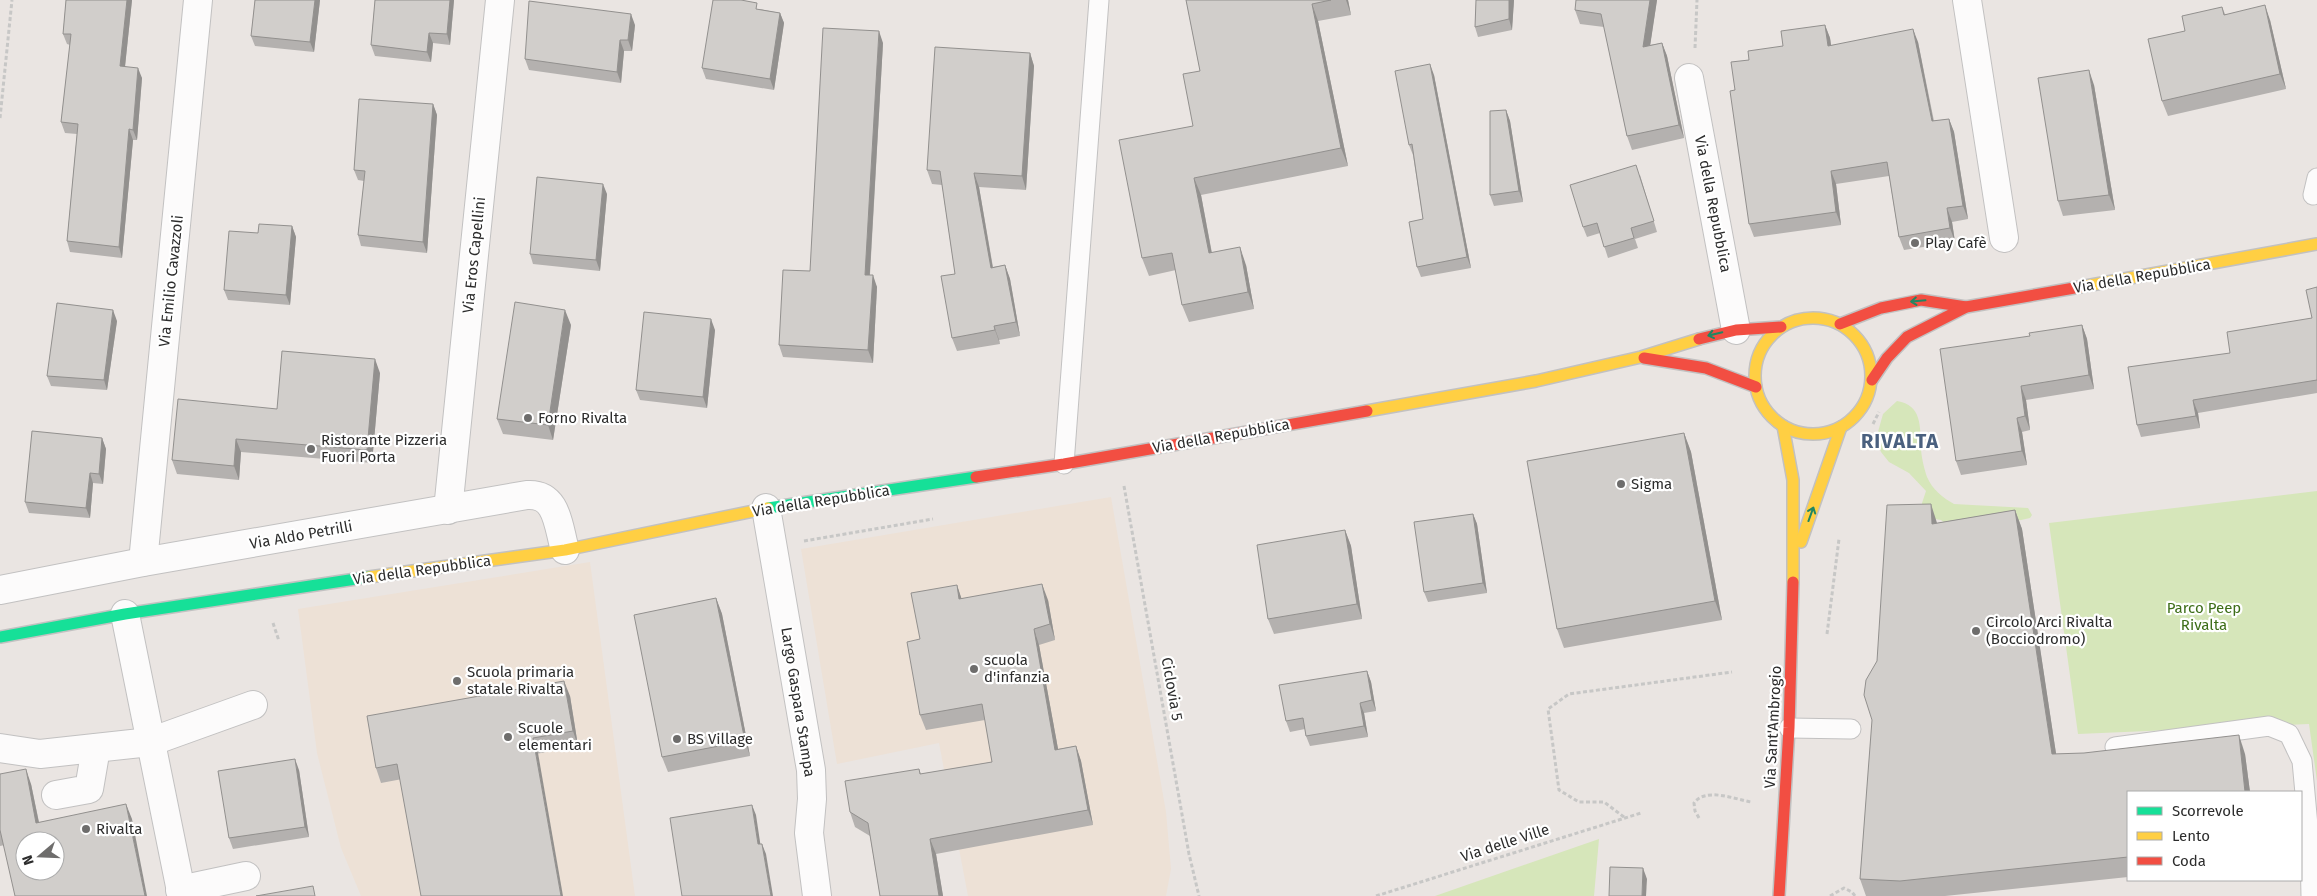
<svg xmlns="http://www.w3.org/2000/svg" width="2317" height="896" font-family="'Fira Sans',sans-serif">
<rect width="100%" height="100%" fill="#eae5e2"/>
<g fill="#ede1d6">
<polygon points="1111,497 1166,812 1171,869 1166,896 968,896 939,743 837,764 801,549"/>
<polygon points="590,562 635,896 361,896 341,848 317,753 298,609"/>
</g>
<g fill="#d6e6ba">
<path d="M1897,401c25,4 23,25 24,46 0,9 3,21 6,30 5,12 16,21 27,27l74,4 4,7 -2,3 -72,16 -17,-14 -18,-3 -1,-14 4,-12 -17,-18 -20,-11 -8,-10 -5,-13 7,-25z"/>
<polygon points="2317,491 2317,781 2309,724 2078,734 2049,523"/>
<polygon points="1599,839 1594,896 1435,896"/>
</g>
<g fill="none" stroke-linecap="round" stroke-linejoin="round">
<g stroke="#c2c1c1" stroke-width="21">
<g id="lane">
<polyline points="2313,195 2317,178"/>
<polyline points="1064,464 1099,0"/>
<polyline points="1789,728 1851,729"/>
<polyline points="2115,747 2269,726 2289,734 2302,761 2310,847 2311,896"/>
</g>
</g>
<g stroke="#c2c1c1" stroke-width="30">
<g id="street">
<polyline points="1967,0 2004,238"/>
<polyline points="1689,78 1736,330"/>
<polyline points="766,508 811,770 812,799 809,833 817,896"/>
<polyline points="448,510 500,0"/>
<polyline points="143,562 198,0"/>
<path d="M0,590l143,-28 384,-67c31,-2 31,31 38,55"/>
<polyline points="125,614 182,896"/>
<polyline points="0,748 40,754 150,742 253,705"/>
<polyline points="56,795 89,789 96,748"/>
<polyline points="180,890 246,876"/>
</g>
</g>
<g stroke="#c2c1c1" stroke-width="14">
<g id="fast">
<polyline points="768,508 976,477"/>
<polyline points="0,637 125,614 369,577"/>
</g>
</g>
<g stroke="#c2c1c1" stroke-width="14">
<g id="slow">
<polyline points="2080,287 2317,244"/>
<circle cx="1813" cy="376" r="58"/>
<polyline points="1367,411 1536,381 1641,357 1699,339"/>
<polyline points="1783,426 1793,480 1793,582"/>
<polyline points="1801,542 1841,427"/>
<polyline points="369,577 565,550 768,508"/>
</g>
</g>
<g stroke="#c2c1c1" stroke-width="14">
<g id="jam">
<polyline points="1840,324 1881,308 1921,300 1966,307"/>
<polyline points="1699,339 1736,330 1781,327"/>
<polyline points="1644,358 1706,368 1756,387"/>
<polyline points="1872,380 1887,358 1907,337 1966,307 2080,287"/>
<polyline points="976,477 1064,464 1367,411"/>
<polyline points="1779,896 1789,728 1793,582"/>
</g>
</g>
<g stroke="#c7c7c6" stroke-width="3" stroke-dasharray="4 2.5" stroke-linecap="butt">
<polyline points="1695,48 1697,0"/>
<polyline points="0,118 12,0"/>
<polyline points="1873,424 1879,412"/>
<polyline points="1124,486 1189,854 1199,896"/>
<polyline points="804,541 933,519"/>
<polyline points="273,623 279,641"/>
<polyline points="1827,634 1839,539"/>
<polyline points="1624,817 1604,802 1579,802 1559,790 1548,709 1569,694 1732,672"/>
<path d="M1699,818l-4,-7 -1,-8c12,-16 40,-4 57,-1"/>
<polyline points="1376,896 1641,813"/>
<polyline points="1830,896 1844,888 1852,892 1855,896"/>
</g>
<use href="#lane" stroke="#fcfbfb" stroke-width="19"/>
<use href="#street" stroke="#fcfbfb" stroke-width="28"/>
<use href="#fast" stroke="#16e098" stroke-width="11"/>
<use href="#slow" stroke="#ffcf43" stroke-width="11"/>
<use href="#jam" stroke="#f24e42" stroke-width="11"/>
</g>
<g fill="#b4b1af">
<polygon points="66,0 132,0 125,66 142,78 137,140 133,140 122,258 70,252 67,241 77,134 65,133 61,122 70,45 67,44 63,34"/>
<polygon points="255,0 320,0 314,52 255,46 251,36"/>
<polygon points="375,0 454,0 450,45 433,43 431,62 375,56 371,45"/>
<polygon points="1186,0 1348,0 1351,15 1318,21 1348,166 1201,195 1212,253 1246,265 1254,309 1189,322 1182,305 1176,270 1149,276 1142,258 1193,126 1200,71"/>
<polygon points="1476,0 1514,0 1512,30 1478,37 1475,27"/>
<polygon points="1657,0 1650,45 1662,43 1667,56 1684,138 1632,150 1627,136 1604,27 1580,24 1575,10"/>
<polygon points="2222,7 2225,14 2270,20 2286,89 2168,116 2162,101 2185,31"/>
<polygon points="760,9 780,13 784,23 774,90 706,79 702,68"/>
<polygon points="635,25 632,51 624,51 621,83 529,70 525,59"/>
<polygon points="1825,25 1830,38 1831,45 1918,42 1934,121 1949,119 1954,132 1968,219 1952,222 1955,242 1904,250 1899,237 1889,176 1836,184 1841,225 1754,237 1749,224 1735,90 1783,46"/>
<polygon points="883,43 870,275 877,287 873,363 783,357 779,345 810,271"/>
<polygon points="1030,53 1034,66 1026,190 979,187 993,267 1005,265 1010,279 1020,336 999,340 1000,344 957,351 952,338 955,274 942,185 932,184 927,170"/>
<polygon points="1434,75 1471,268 1421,277 1417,267 1423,219 1413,155 1409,145"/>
<polygon points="2094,85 2115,210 2063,216 2058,201"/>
<polygon points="433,104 437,115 427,253 361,246 358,235 364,181 358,180 354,170"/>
<polygon points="1506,110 1510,121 1523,202 1494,206 1490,195"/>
<polygon points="1640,175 1657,232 1635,239 1638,248 1608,258 1600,233 1587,237 1583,227"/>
<polygon points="607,194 600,271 533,264 530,254"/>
<polygon points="292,226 296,237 290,305 228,300 224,290 258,233"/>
<polygon points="2317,287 2317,393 2198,413 2200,428 2141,437 2137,425 2230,353 2312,318"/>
<polygon points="117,321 107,390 51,386 47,376"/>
<polygon points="571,325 553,440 503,434 497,419"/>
<polygon points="2082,325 2087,339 2094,389 2026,400 2030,430 2022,432 2027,465 1961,475 1956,461 2030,336"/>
<polygon points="715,330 707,408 640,400 636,390"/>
<polygon points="380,373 372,463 241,452 239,480 177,474 172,460 277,409"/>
<polygon points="1684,433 1691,452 1722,620 1564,648 1557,629"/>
<polygon points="102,438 106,449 103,484 93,483 90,518 29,513 25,502"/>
<polygon points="2015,510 2022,529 2056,754 2245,754 2250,792 2128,792 2128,877 1945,896 1866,896 1860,879 1877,661 1937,523"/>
<polygon points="1473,514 1477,524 1487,593 1428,602 1424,592"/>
<polygon points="1345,530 1351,546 1362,619 1274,634 1268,619"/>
<polygon points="957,585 961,598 1048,600 1055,640 1039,645 1058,749 1076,746 1081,761 1093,825 936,854 943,896 880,896 870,836 855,827 850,812 919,769 921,774 992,762 985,720 926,730 920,715 920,639"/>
<polygon points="716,598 722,614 750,756 668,772 662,757"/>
<polygon points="1367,671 1371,682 1376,711 1364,713 1368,737 1310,746 1306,736 1305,729 1290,732 1286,721"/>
<polygon points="570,696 578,746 381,783 376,768"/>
<polygon points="299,770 309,837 233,849 229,838"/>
<polygon points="0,774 31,784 39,822 132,819 0,846"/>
</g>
<g fill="#92908e">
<polygon points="127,0 132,0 124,76 120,66"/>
<polygon points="315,0 320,0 314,52 310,42"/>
<polygon points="450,0 454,0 450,45 447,34"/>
<polygon points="1346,0 1348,0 1351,15"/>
<polygon points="1509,0 1514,0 1512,30 1509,19"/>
<polygon points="1650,0 1657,0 1648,60 1643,47"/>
<polygon points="1312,4 1318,21 1348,166 1341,148"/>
<polygon points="2265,5 2270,20 2286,89 2280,74"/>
<polygon points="780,13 784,23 774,90 770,79"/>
<polygon points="631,14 635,25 632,51 628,40"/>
<polygon points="1825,25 1830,38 1833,59 1828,46"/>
<polygon points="1913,29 1918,42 1936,135 1932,121"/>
<polygon points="879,31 883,43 869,287 865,275"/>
<polygon points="429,33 433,43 431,62 427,52"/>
<polygon points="620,40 624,51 621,83 617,72"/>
<polygon points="1662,43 1667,56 1684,138 1679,125"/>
<polygon points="1030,53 1034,66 1026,190 1022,176"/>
<polygon points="1430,64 1434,75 1471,268 1467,257"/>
<polygon points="138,68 142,78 137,140 133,130"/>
<polygon points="2089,70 2094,85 2115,210 2109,195"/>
<polygon points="433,104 437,115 427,253 423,242"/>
<polygon points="1506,110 1510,121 1523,202 1519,191"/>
<polygon points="1949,119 1954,132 1968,219 1963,206"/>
<polygon points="129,129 133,140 122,258 119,247"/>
<polygon points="1831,171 1836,184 1841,225 1836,212"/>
<polygon points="974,173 979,187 995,281 991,268"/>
<polygon points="1194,178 1201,195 1215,271 1209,253"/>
<polygon points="603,184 607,194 600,271 596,260"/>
<polygon points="1947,208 1952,222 1955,242 1950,228"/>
<polygon points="292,226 296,237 290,305 286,295"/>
<polygon points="1240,247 1246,265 1254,309 1248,292"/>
<polygon points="1005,265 1010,279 1020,336 1016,322"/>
<polygon points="873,275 877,287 873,363 868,350"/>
<polygon points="113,310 117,321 107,390 104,380"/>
<polygon points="565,310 571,325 553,440 548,425"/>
<polygon points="711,319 715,330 707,408 703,397"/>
<polygon points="2082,325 2087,339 2094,389 2089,375"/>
<polygon points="994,326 999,340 1000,344 995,330"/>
<polygon points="375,359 380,373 372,463 367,450"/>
<polygon points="2021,386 2026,400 2030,430 2025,416"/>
<polygon points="2193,400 2198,413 2200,428 2196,416"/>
<polygon points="2017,418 2022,432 2027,465 2022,451"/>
<polygon points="1684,433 1691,452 1722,620 1715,601"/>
<polygon points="102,438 106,449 103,484 99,474"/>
<polygon points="236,439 241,452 239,480 234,466"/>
<polygon points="90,473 93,483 90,518 86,508"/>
<polygon points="1931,504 1937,523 1939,543 1932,524"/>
<polygon points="2015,510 2022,529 2059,773 2052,754"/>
<polygon points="1473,514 1477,524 1487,593 1483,583"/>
<polygon points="1345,530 1351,546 1362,619 1357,604"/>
<polygon points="1042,584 1048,600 1055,640 1050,624"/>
<polygon points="957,585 962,600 959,599"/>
<polygon points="716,598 722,614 750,756 745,741"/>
<polygon points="1034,629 1039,645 1061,765 1055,750"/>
<polygon points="1367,671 1371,682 1376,711 1372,700"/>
<polygon points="564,681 570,696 578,746 573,731"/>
<polygon points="1360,703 1364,713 1368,737 1364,726"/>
<polygon points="2239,735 2245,754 2250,792 2245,792"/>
<polygon points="533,738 538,753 563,896 561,896"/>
<polygon points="1076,746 1081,761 1093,825 1088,810"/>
<polygon points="295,759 299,770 309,837 305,827"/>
<polygon points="26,769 31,784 42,838 36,823"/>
<polygon points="126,804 132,819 147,896 145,896"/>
<polygon points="752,805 756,815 762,855 758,844"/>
<polygon points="930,839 936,854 943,896 939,896"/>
<polygon points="762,844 766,854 773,896 771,896"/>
<polygon points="1643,868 1647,879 1646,896 1642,896"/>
</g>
<g fill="#d1cecb" stroke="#92908e" fill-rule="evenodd">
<polygon points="66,0 127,0 120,66 138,68 133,130 129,129 119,247 67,241 78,124 61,122 71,34 63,34"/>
<polygon points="255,0 315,0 310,42 251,36"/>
<polygon points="375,0 450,0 447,34 429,33 427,52 371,45"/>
<polygon points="713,0 741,0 757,3 756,9 780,13 770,79 702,68"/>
<polygon points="1186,0 1331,0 1312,4 1341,148 1194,178 1209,253 1240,247 1248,292 1182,305 1172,253 1142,258 1119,140 1193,126 1183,74 1200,71"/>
<polygon points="1476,0 1509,0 1509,19 1475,27"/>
<polygon points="1576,0 1650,0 1643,47 1662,43 1679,125 1627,136 1601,14 1575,10"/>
<polygon points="529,1 631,14 628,40 620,40 617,72 525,59"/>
<polygon points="2265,5 2280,74 2162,101 2148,39 2185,31 2182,16 2222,7 2224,15"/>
<polygon points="1825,25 1828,46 1913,29 1932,121 1949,119 1963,206 1947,208 1950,228 1899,237 1887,162 1831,171 1836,212 1749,224 1730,91 1735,90 1731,62 1749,60 1748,51 1783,46 1781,31"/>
<polygon points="823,28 879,31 865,275 873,275 868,350 779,345 783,270 810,271"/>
<polygon points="935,47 1030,53 1022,176 974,173 991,268 1005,265 1016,322 994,326 995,330 952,338 941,276 955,274 940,171 927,170"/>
<polygon points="1430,64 1467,257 1417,267 1409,222 1423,219 1412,144 1409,145 1395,71"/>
<polygon points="2089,70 2109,195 2058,201 2038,78"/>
<polygon points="359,99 433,104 423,242 358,235 365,171 354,170"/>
<polygon points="1506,110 1519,191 1490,195 1490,111"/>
<polygon points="1636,165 1654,221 1631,228 1634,238 1604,247 1597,223 1583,227 1570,185"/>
<polygon points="537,177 603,184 596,260 530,254"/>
<polygon points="259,224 292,226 286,295 224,290 229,231 258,233"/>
<polygon points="2317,287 2317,380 2193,400 2196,416 2137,425 2128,367 2230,353 2227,332 2312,318 2306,290"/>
<polygon points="515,302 565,310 548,425 497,419"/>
<polygon points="57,303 113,310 104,380 47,376"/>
<polygon points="644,312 711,319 703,397 636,390"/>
<polygon points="2082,325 2089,375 2021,386 2025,416 2017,418 2022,451 1956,461 1940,349 2030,336 2029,333"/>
<polygon points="282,351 375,359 367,450 236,439 234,466 172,460 178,399 277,409"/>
<polygon points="32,431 102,438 99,474 90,473 86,508 25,502"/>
<polygon points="1684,433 1715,601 1557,629 1527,461"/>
<polygon points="1931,504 1932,524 2015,510 2052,754 2084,753 2239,735 2245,792 2128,792 2128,857 1900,881 1860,879 1872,720 1864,695 1866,680 1877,661 1887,505"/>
<polygon points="1473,514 1483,583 1424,592 1414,522"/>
<polygon points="1345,530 1357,604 1268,619 1257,545"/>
<polygon points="1042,584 1050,624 1034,629 1055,750 1076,746 1088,810 930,839 939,896 880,896 868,823 850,812 845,781 919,769 920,774 992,762 982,704 920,715 907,642 920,639 911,593 957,585 959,599"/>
<polygon points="716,598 745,741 662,757 634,615"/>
<polygon points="1367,671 1372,700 1360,703 1364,726 1306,736 1303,718 1286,721 1279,685"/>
<polygon points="564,681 573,731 533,738 561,896 421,896 397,764 376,768 367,716"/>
<polygon points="295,759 305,827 229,838 218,771"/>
<path d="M26,769l10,54 90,-19 19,92h-130l-15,-66v-56zM25,841h30v30h-30z"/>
<polygon points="752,805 758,844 762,844 771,896 682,896 670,818"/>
<polygon points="1610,867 1643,868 1642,896 1609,896"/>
<polygon points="313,886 315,896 256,896"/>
</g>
<defs><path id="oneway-shaft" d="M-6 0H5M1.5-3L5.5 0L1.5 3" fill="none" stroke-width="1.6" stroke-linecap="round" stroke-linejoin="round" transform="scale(1.25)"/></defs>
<g stroke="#218662">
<use href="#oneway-shaft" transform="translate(1918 301) rotate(175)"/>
<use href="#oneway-shaft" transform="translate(1715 334) rotate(167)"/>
<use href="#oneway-shaft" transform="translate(1811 514) rotate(-70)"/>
</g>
<g fill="#6e6d6c" stroke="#fff" stroke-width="2">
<circle cx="1915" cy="243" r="5"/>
<circle cx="528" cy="418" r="5"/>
<circle cx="311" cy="449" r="5"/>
<circle cx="1621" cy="484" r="5"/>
<circle cx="1976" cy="631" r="5"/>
<circle cx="974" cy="669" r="5"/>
<circle cx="457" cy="681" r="5"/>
<circle cx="508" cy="737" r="5"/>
<circle cx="677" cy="739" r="5"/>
<circle cx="86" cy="829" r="5"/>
</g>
<g text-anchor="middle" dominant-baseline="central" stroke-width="4.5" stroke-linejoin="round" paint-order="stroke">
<g font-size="15" fill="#2c2c2c" stroke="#fff">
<text transform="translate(1713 204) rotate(79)">Via della Repubblica</text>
<text transform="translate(474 255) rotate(-84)">Via Eros Capellini</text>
<text transform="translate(2142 276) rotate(-10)">Via della Repubblica</text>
<text transform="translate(171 281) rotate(-84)">Via Emilio Cavazzoli</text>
<text transform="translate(1221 436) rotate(-10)">Via della Repubblica</text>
<text transform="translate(821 501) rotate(-9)">Via della Repubblica</text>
<text transform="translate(301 535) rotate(-10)">Via Aldo Petrilli</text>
<text transform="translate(422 570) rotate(-8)">Via della Repubblica</text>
<text transform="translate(1172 689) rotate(80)">Ciclovia 5</text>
<text transform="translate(798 702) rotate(81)">Largo Gaspara Stampa</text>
<text transform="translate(1773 727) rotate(-87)">Via Sant'Ambrogio</text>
<text transform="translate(1505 843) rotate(-18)">Via delle Ville</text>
</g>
<g font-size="15" fill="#2c2c2c" stroke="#fff" text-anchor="start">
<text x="1925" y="243">Play Cafè</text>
<text x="538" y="418">Forno Rivalta</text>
<text x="321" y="440">Ristorante Pizzeria<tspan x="321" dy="17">Fuori Porta</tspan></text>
<text x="1631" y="484">Sigma</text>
<text x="1986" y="622">Circolo Arci Rivalta<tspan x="1986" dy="17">(Bocciodromo)</tspan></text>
<text x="984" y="660">scuola<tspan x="984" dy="17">d'infanzia</tspan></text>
<text x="467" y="672">Scuola primaria<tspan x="467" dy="17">statale Rivalta</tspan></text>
<text x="518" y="728">Scuole<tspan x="518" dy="17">elementari</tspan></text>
<text x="687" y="739">BS Village</text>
<text x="96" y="829">Rivalta</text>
</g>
<g font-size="15" fill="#3d6d18" stroke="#fff">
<text x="2204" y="608">Parco Peep<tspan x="2204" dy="17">Rivalta</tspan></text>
</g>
<g font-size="20" font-weight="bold" letter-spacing="1" fill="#4a607f" stroke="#fff">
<text x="1900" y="441">RIVALTA</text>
</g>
</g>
<rect x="2127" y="791" width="175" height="90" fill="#ffffff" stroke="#ababab"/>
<rect x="2137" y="807" width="25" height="8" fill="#16e098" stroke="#ababab"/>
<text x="2172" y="816" font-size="15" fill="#2c2c2c">Scorrevole</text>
<rect x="2137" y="832" width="25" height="8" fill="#ffcf43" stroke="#ababab"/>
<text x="2172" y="841" font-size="15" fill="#2c2c2c">Lento</text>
<rect x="2137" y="857" width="25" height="8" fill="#f24e42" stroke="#ababab"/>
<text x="2172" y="866" font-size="15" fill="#2c2c2c">Coda</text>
<g transform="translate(40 856) rotate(251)"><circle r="24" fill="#ffffff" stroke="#ababab"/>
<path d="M0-4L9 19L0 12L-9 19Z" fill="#6e6d6c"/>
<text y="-8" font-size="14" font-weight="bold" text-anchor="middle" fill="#2c2c2c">N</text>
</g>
</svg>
